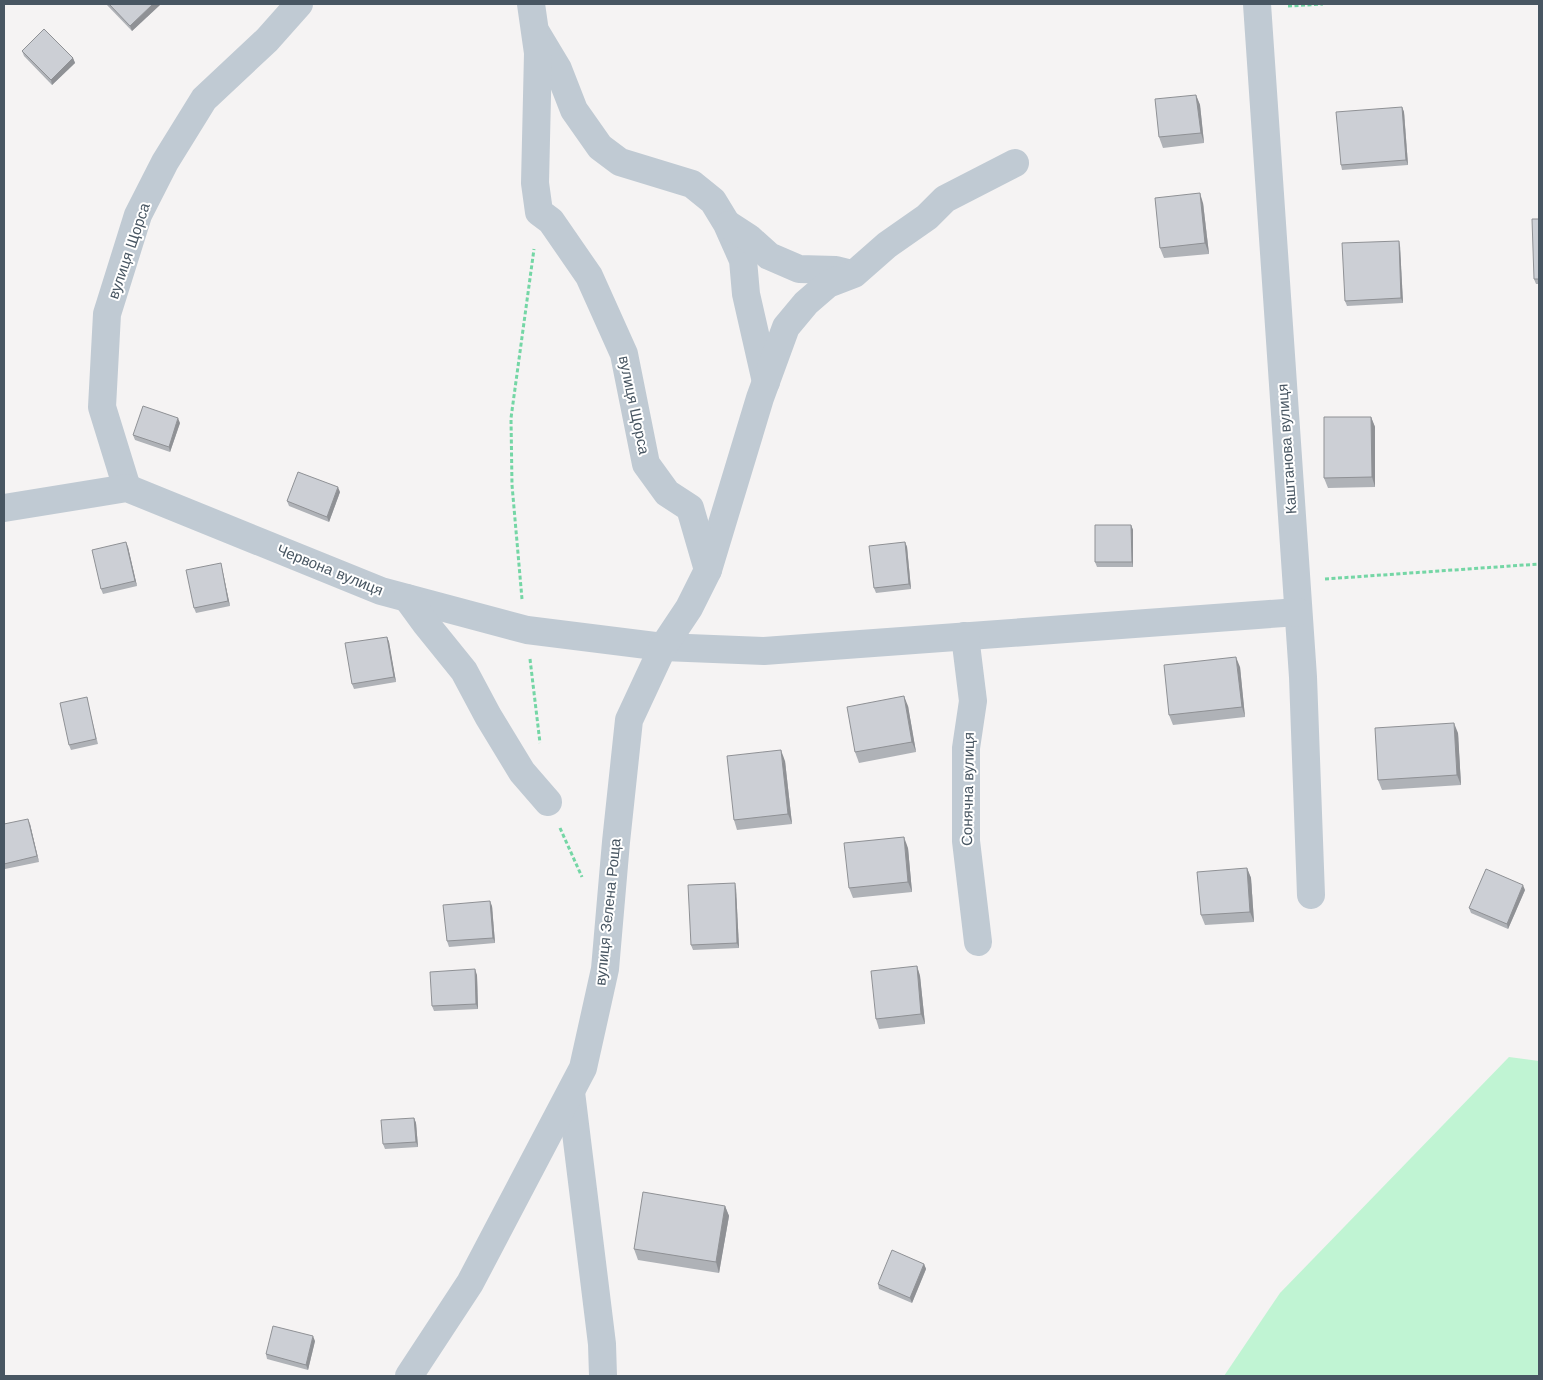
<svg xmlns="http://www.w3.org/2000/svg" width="1543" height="1380" font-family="'Work Sans',sans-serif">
<rect width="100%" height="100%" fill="#f5f3f3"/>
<polygon fill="#c0f4d3" points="1509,1057 1539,1061 1539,1376 1224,1376 1280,1293"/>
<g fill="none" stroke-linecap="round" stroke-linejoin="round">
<g stroke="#74d6a5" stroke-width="3" stroke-dasharray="4 2.5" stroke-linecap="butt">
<polyline points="1288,6 1323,4"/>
<polyline points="1325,579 1539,564"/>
<polyline points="522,599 512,485 511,418 534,249"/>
<polyline points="530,659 540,743"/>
<polyline points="560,828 582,877"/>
</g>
<g stroke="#c0cad3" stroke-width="28">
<polyline points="1257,4 1303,677 1311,895"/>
<polyline points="537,34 558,69 574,110 600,147 620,162 692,184 713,201 727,224 743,260 746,294 766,382"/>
<polyline points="729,225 749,238 769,256 799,269 836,270 852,274"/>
<polyline points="127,488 102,407 107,314 138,215 165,162 204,99 267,40 299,4"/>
<polyline points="4,508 127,488 381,591 527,630 663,647 764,651 1298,612"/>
<polyline points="708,570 760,398 786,327 806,303 828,284 854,274 887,245 927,217 945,199 1015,163"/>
<polyline points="407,598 426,624 464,671 488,716 522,772 548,802"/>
<polyline points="965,636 973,701 966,748 966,841 978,942"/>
<polyline points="571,1092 602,1344 603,1376"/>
<polyline points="409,1376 470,1283 583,1068 605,969 616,842 629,720 663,647 689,608 708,570 690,508 667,493 646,464 624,354 589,276 551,221 539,212 535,183 538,53 531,4"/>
</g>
</g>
<g fill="#afb2b7">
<polygon points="106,4 161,4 132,31"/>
<polygon points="22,51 73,58 75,63 52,85 24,56"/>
<polygon points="1196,95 1200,105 1204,143 1163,148 1159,137"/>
<polygon points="1402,107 1404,112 1408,165 1342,170 1341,165"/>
<polygon points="1203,203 1209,254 1164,258 1160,248"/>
<polygon points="1539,219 1539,284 1536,284 1534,279"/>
<polygon points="1400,246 1403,303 1347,306 1345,301"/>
<polygon points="1371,417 1375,427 1375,487 1328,488 1324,478"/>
<polygon points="180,423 170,452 135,440 133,435"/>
<polygon points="340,492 329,522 289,506 287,501"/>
<polygon points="1131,525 1133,530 1133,567 1097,567 1095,562"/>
<polygon points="905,542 907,547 911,589 876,593 874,588"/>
<polygon points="128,547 137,586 103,594 101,589"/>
<polygon points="222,568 230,606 196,613 194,608"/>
<polygon points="387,637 389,642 396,682 354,689 352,684"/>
<polygon points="1240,667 1245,717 1173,725 1169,715"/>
<polygon points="87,697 88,703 98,744 71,750 69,745"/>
<polygon points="908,706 916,752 859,763 855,752"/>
<polygon points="1458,733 1461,785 1382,790 1378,780"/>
<polygon points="785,761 792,824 737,830 734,820"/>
<polygon points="4,824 30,824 39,862 5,869 4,867"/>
<polygon points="908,848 912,892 853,898 849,888"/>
<polygon points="1247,868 1251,878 1254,922 1205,925 1201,915"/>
<polygon points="736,888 739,948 693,950 691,945"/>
<polygon points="1525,890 1508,929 1471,913 1469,908"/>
<polygon points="492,906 495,943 449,947 447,941"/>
<polygon points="917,966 920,976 925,1024 879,1029 876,1019"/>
<polygon points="477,975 478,1009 434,1011 432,1006"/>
<polygon points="414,1118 416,1123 418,1147 385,1149 383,1144"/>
<polygon points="725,1206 729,1216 719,1273 638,1260 634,1249"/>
<polygon points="924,1264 926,1269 912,1303 879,1289 878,1284"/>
<polygon points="315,1341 308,1370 267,1359 266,1354"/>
</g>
<g fill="#8f9195">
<polygon points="153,4 161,4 132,31 130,26"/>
<polygon points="73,58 75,63 52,85 51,80"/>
<polygon points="1196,95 1200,105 1204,143 1201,133"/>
<polygon points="1402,107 1404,112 1408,165 1406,160"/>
<polygon points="1200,193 1203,203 1209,254 1205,243"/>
<polygon points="1399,241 1400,246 1403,303 1401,298"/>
<polygon points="1371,417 1375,427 1375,487 1372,477"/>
<polygon points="178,418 180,423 170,452 169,447"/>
<polygon points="338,487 340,492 329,522 327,517"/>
<polygon points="1131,525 1133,530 1133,567 1132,562"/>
<polygon points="126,542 128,547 137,586 135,581"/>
<polygon points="905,542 907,547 911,589 909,584"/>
<polygon points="221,563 222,568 230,606 228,601"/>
<polygon points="387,637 389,642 396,682 394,677"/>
<polygon points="1236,657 1240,667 1245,717 1242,707"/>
<polygon points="904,696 908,706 916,752 912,742"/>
<polygon points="1454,723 1458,733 1461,785 1457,775"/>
<polygon points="781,750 785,761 792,824 788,814"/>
<polygon points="28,819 30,824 39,862 37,856"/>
<polygon points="904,837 908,848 912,892 908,882"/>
<polygon points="1247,868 1251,878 1254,922 1250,912"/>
<polygon points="735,883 736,888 739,948 737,943"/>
<polygon points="1523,885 1525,890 1508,929 1507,924"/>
<polygon points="490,901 492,906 495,943 493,938"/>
<polygon points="917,966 920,976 925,1024 921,1014"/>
<polygon points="475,969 477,975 478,1009 476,1004"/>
<polygon points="414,1118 416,1123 418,1147 416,1142"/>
<polygon points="725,1206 729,1216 719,1273 716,1262"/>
<polygon points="924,1264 926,1269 912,1303 910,1298"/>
<polygon points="313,1336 315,1341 308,1370 306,1365"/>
</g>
<g fill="#cccfd5" stroke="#8f9195">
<polygon points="109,4 153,4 130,26"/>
<polygon points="44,29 73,58 51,80 22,51"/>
<polygon points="1196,95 1201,133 1159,137 1155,99"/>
<polygon points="1402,107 1406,160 1341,165 1336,112"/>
<polygon points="1200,193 1205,243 1160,248 1155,198"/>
<polygon points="1532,219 1539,219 1539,279 1534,279"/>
<polygon points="1399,241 1401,298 1345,301 1342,243"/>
<polygon points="143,406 178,418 169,447 133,435"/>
<polygon points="1324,417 1371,417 1372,477 1324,478"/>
<polygon points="298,472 338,487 327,517 287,501"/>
<polygon points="1095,525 1131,525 1132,562 1095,562"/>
<polygon points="126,542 135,581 101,589 92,550"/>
<polygon points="905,542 909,584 874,588 869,546"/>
<polygon points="221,563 228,601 194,608 186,570"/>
<polygon points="387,637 394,677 352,684 345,643"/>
<polygon points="1236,657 1242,707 1169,715 1164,665"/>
<polygon points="904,696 912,742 855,752 847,707"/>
<polygon points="87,697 96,739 69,745 60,703"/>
<polygon points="1454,723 1457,775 1378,780 1375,728"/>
<polygon points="781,750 788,814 734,820 727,756"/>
<polygon points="28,819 37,856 4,864 4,824"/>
<polygon points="904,837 908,882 849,888 844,843"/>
<polygon points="1247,868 1250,912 1201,915 1197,872"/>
<polygon points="1486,869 1523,885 1507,924 1469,908"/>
<polygon points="735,883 737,943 691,945 688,885"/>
<polygon points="490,901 493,938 447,941 443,905"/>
<polygon points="917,966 921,1014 876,1019 871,971"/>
<polygon points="475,969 476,1004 432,1006 430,972"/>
<polygon points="414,1118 416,1142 383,1144 381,1120"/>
<polygon points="643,1192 725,1206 716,1262 634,1249"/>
<polygon points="892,1250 924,1264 910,1298 878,1284"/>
<polygon points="273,1326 313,1336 306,1365 266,1354"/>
</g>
<g text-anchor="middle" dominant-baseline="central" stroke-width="4" stroke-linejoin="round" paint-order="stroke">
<g font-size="15" fill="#485662" stroke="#fff">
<text transform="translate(129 251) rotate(-71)">вулиця Щорса</text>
<text transform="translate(634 405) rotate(78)">вулиця Щорса</text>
<text transform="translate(1287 449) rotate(-94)">Каштанова вулиця</text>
<text transform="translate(330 570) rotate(22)">Червона вулиця</text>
<text transform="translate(968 789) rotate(-89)">Сонячна вулиця</text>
<text transform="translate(608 912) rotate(-84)">вулиця Зелена Роща</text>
</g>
</g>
<rect width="1543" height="1380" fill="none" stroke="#485662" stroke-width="10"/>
</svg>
